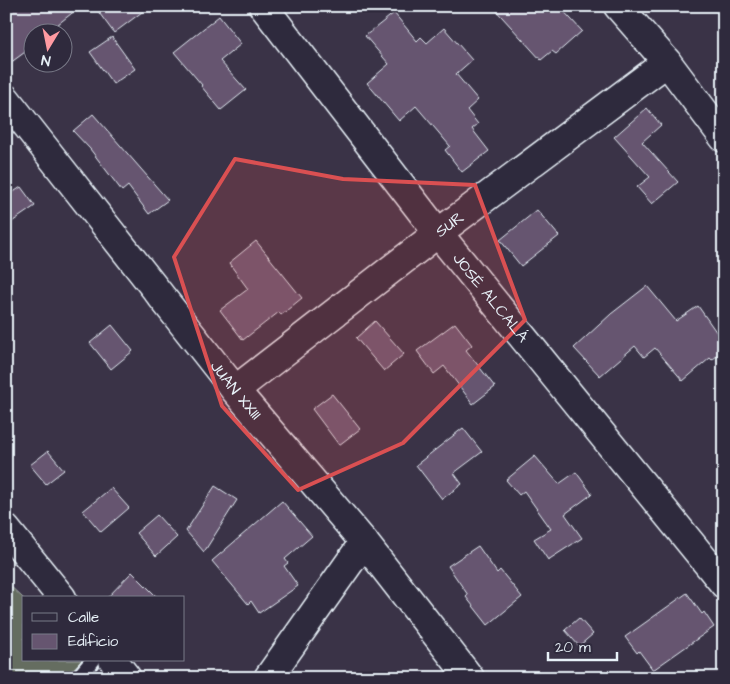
<svg xmlns="http://www.w3.org/2000/svg" width="730" height="684" font-family="'Architects Daughter',sans-serif">
<rect width="100%" height="100%" fill="#3a3347"/>
<filter id="ink" filterUnits="userSpaceOnUse"><feTurbulence type="fractalNoise" baseFrequency=".02" numOctaves="2"/><feDisplacementMap in="SourceGraphic" scale="10" xChannelSelector="R" yChannelSelector="G"/><feConvolveMatrix kernelMatrix="1 2 1 2 8 2 1 2 1" color-interpolation-filters="sRGB"/></filter>
<g filter="url(#ink)">
<polygon fill="#656d60" stroke="#a6afac" points="6,582 24,599 24,660 82,660 64,678 6,678"/>
<g fill="#665570" stroke="#e8f1f8">
<polygon points="6,6 81,6 48,32 32,32 32,47 6,66"/>
<polygon points="94,6 150,6 114,33"/>
<polygon points="492,6 559,6 582,31 556,54 552,51 541,60"/>
<polygon points="394,13 417,41 421,37 427,43 444,28 472,60 456,74 478,100 467,110 478,124 472,129 489,151 462,172 445,150 450,146 416,106 399,121 367,83 389,64 365,36"/>
<polygon points="219,16 241,44 220,61 246,90 221,110 201,86 202,85 174,52"/>
<polygon points="112,37 135,69 113,84 90,52"/>
<polygon points="647,108 661,125 642,142 678,182 652,204 637,187 650,177 614,137"/>
<polygon points="93,114 168,200 149,214 128,186 122,191 90,149 73,131"/>
<polygon points="21,187 35,206 6,226 6,197"/>
<polygon points="537,210 559,236 521,266 500,240"/>
<polygon points="256,241 302,298 281,315 279,312 243,340 220,310 248,289 229,263"/>
<polygon points="647,286 676,321 698,306 724,343 724,350 712,360 710,358 683,381 655,348 644,357 635,346 600,376 574,348 611,314"/>
<polygon points="375,321 404,354 384,371 356,338"/>
<polygon points="455,323 472,345 466,350 495,387 473,404 444,366 434,374 417,351"/>
<polygon points="112,325 133,351 111,369 90,343"/>
<polygon points="332,394 360,429 339,445 312,409"/>
<polygon points="463,428 482,452 454,473 462,484 442,499 416,465"/>
<polygon points="48,451 64,470 46,484 30,465"/>
<polygon points="535,456 559,484 576,472 592,494 565,514 582,538 548,560 534,539 551,529 524,491 519,495 506,480"/>
<polygon points="215,486 237,500 204,552 186,531"/>
<polygon points="111,488 129,508 101,532 83,511"/>
<polygon points="282,501 312,536 285,559 288,563 284,566 298,586 259,613 251,601 248,604 212,561"/>
<polygon points="157,515 177,537 156,556 136,533"/>
<polygon points="478,546 497,573 500,570 522,597 488,625 466,597 468,595 448,566"/>
<polygon points="132,572 158,598 107,598"/>
<polygon points="687,593 702,614 704,612 714,627 653,670 639,651 637,653 625,637"/>
<polygon points="579,618 593,634 579,646 565,630"/>
</g>
<g fill="none" stroke-linecap="round" stroke-linejoin="round">
<g stroke="#e8f1f8" stroke-width="18">
<polyline id="service" points="78,678 93,660"/>
</g>
<g stroke="#e8f1f8" stroke-width="31">
<g id="minor">
<path id="s1" d="M263,6l175,227 286,351"/>
<path id="s2" d="M6,99l229,291 129,152 106,136"/>
<path id="s3" d="M235,390l203,-157 229,-171"/>
<polyline points="6,529 62,598"/>
<polyline points="113,660 127,678"/>
<polyline points="268,678 364,542"/>
</g>
</g>
<g stroke="#e8f1f8" stroke-width="31">
<polyline id="tertiary" points="618,6 667,62 724,138"/>
</g>
<use href="#service" stroke="#2f2a3d" stroke-width="14"/>
<use href="#minor" stroke="#2f2a3d" stroke-width="28"/>
<use href="#tertiary" stroke="#2f2a3d" stroke-width="28"/>
</g>
</g>
<path fill="#da5052" fill-opacity="0.2" stroke="#da5052" stroke-width="4" stroke-linejoin="round" d="M235,159l108,20 132,6 50,135 -122,123 -105,47 -76,-84 -48,-149z"/>
<g text-anchor="middle" dominant-baseline="central" stroke-width="4" stroke-linejoin="round" paint-order="stroke">
<g font-size="16" fill="#e8f1f8" stroke="#2f2a3d">
<text stroke="none"><textPath href="#s3" startOffset="271">SUR</textPath></text>
<text stroke="none"><textPath href="#s1" startOffset="370">JOSÉ ALCALÁ</textPath></text>
<text stroke="none"><textPath href="#s2" startOffset="371">JUAN XXIII</textPath></text>
</g>
</g>
<rect width="730" height="684" fill="none" stroke="#2f2a3d" stroke-width="25"/>
<rect x="12" y="12" width="705" height="659" fill="none" stroke="#e8f1f8" stroke-width="2" filter="url(#ink)"/>
<rect x="22" y="596" width="162" height="65" fill="#2f2a3d" stroke="#797a88"/>
<rect x="32" y="613" width="25" height="8" fill="#2f2a3d" stroke="#797a88"/>
<text x="68" y="622" font-size="15" fill="#e8f1f8">Calle</text>
<rect x="32" y="634" width="25" height="15" fill="#665570" stroke="#797a88"/>
<text x="68" y="646" font-size="15" fill="#e8f1f8">Edificio</text>
<g transform="translate(48 48) rotate(190)"><circle r="24" fill="#2f2a3d" stroke="#797a88"/>
<path d="M0-4L9 19L0 12L-9 19Z" fill="#ff9aa2"/>
<text y="-8" font-size="14" font-weight="bold" text-anchor="middle" fill="#e8f1f8">N</text>
</g>
<path d="M548 652v8h69v-8" fill="none" stroke="#e8f1f8" stroke-width="2.5"/>
<text x="555" y="652" font-size="15" fill="#e8f1f8" stroke="#2f2a3d" stroke-width="4" paint-order="stroke">20 m</text>
</svg>
